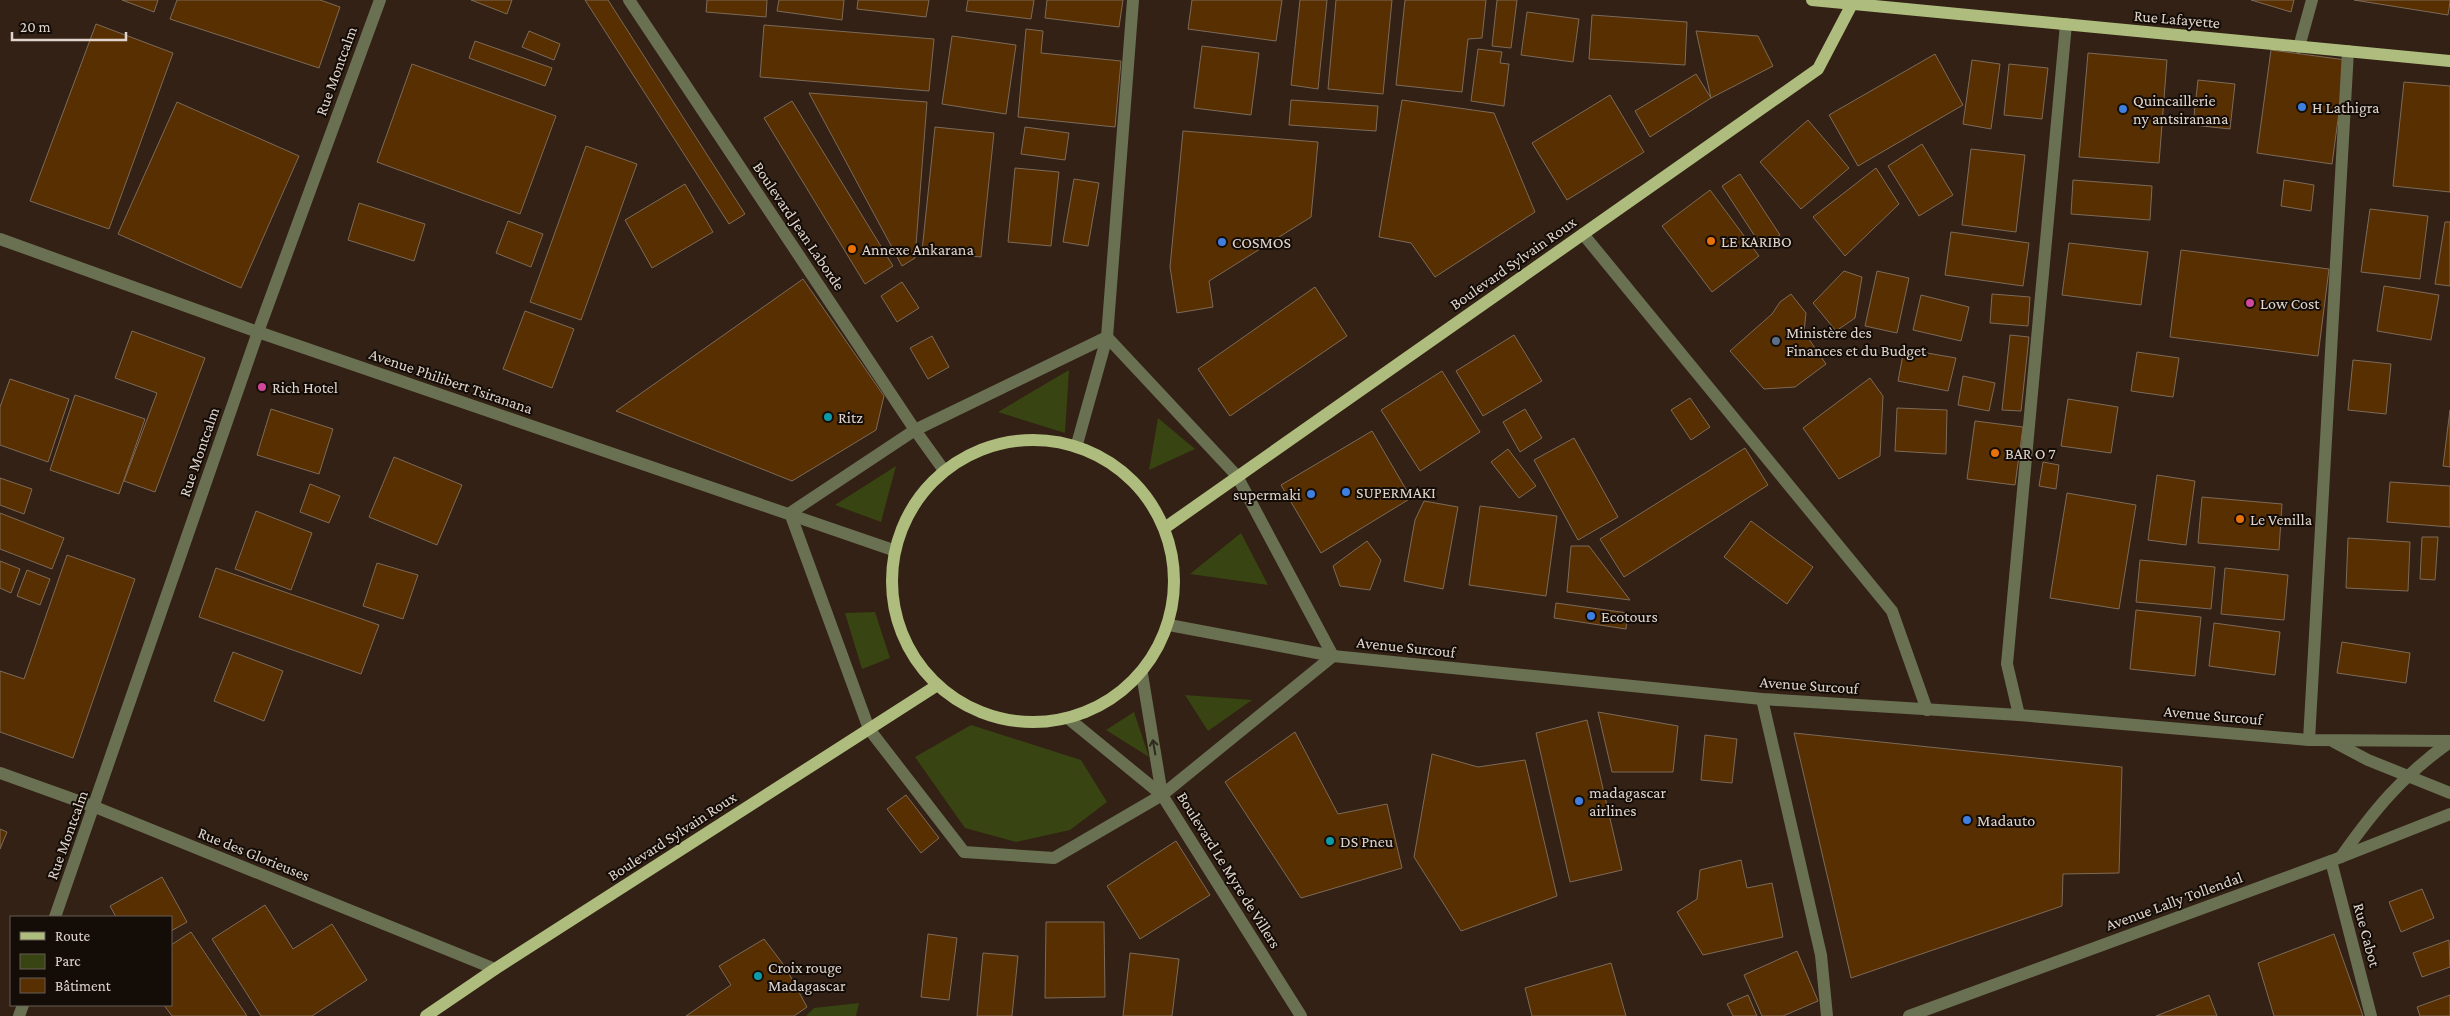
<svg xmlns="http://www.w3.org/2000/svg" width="2450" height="1016" font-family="'Crimson Pro',serif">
<rect width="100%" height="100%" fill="#322114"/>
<g fill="#384411">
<polygon points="1069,370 1065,433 998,412"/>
<polygon points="1158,418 1195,449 1149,470"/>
<polygon points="896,466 881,522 835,505"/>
<polygon points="1241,533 1268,585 1190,574"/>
<polygon points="875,612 890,658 862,669 845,613"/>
<polygon points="1185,695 1252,700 1208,731"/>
<polygon points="1134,712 1149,757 1106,730"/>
<polygon points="971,725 1081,760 1107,802 1070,830 1016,842 965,828 915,757"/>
<polygon points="859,1003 856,1016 806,1016 814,1008"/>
</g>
<g fill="#572f00" stroke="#7d6a59">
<polygon points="122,0 158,0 154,12"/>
<polygon points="177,0 320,0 340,7 319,68 170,19"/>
<polygon points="471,0 512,0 507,14"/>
<polygon points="585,0 608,0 745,214 729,224"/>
<polygon points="707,0 767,0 766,17 706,12"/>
<polygon points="779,0 844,0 842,20 777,11"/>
<polygon points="858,0 929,0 926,17 857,9"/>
<polygon points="968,0 1034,0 1031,19 966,11"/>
<polygon points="1047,0 1123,0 1119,27 1045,18"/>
<polygon points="1192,0 1282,0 1276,41 1188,29"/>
<polygon points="1300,0 1327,0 1318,89 1291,85"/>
<polygon points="1336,0 1392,0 1383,94 1328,89"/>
<polygon points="1405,0 1486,0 1482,38 1468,39 1462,92 1396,85"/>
<polygon points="1497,0 1517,0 1511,48 1492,46"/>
<polygon points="2251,0 2294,0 2291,12"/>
<polygon points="2354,0 2450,0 2450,2 2448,15"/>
<polygon points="1527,12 1579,19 1573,62 1521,55"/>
<polygon points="1592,15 1687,22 1685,65 1589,59"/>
<polygon points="96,24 173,53 109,229 30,201"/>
<polygon points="764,25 934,39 929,91 760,77"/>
<polygon points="1026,29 1043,31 1041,53 1121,61 1115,127 1018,117"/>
<polygon points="529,31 560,44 554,60 522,47"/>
<polygon points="1696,31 1758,36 1773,66 1711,98"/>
<polygon points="952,36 1016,45 1006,114 942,104"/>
<polygon points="475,41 552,68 545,86 469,58"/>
<polygon points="1202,46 1259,53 1251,115 1194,108"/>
<polygon points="1478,49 1502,52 1500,63 1509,64 1504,106 1471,101"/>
<polygon points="2271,50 2346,60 2332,164 2257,153"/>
<polygon points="2088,53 2167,60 2159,163 2079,157"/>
<polygon points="1935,54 1963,105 1858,166 1829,115"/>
<polygon points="1972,60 2000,64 1991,129 1963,124"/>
<polygon points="412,64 556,116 520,214 377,162"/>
<polygon points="2009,64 2048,68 2042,119 2004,115"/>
<polygon points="1696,74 1711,98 1650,137 1635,111"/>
<polygon points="2198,80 2235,84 2230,129 2193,125"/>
<polygon points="2404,82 2450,86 2450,192 2393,186"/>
<polygon points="809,93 927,102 915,258 902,266"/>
<polygon points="1610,95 1644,152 1567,200 1532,143"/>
<polygon points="1291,100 1378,106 1376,131 1289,125"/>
<polygon points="1402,100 1494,113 1535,212 1435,277 1411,243 1379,237"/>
<polygon points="792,101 893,266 865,284 764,118"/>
<polygon points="177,102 299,156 241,288 118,234"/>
<polygon points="1808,120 1849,168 1801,209 1760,162"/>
<polygon points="935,127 994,133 981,257 922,251"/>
<polygon points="1025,127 1069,133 1065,160 1021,154"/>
<polygon points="1183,131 1318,142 1311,217 1209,281 1213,307 1177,313 1170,267"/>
<polygon points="1922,144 1953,195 1919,216 1888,166"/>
<polygon points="586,146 637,164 581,320 530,302"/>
<polygon points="1971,149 2025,155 2016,232 1962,225"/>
<polygon points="1015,168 1059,172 1051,246 1008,242"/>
<polygon points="1876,168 1899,204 1845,256 1813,217"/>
<polygon points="1740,174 1780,235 1762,247 1722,186"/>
<polygon points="1074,179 1099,183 1088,246 1063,242"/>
<polygon points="2073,180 2152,186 2150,220 2071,214"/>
<polygon points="2284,180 2314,185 2311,211 2281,206"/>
<polygon points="685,184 713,232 652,268 625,220"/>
<polygon points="1710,190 1759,256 1712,292 1662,226"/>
<polygon points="359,203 425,224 414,261 348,240"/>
<polygon points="2370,209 2428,216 2420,279 2361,272"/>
<polygon points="508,221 543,234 531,267 496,253"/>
<polygon points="2445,222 2450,222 2450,286 2435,284"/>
<polygon points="1951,232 2029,243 2023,286 1945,275"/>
<polygon points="2069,243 2148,252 2141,305 2062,295"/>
<polygon points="2181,250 2329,269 2318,356 2170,337"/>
<polygon points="1844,271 1862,277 1855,318 1836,331 1813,303"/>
<polygon points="1877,271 1909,278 1897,333 1865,326"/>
<polygon points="803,279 884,396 876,430 792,481 616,411"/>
<polygon points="902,282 919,308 897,322 881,296"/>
<polygon points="2384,286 2439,295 2431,340 2377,331"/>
<polygon points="1315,287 1347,336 1230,416 1198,369"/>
<polygon points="1791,294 1806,313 1804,332 1826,364 1795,387 1764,389 1730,351 1772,314 1780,302"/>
<polygon points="1992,294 2030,297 2028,326 1990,323"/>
<polygon points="1921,295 1969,307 1961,341 1913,330"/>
<polygon points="525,311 574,329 552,388 503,369"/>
<polygon points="132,331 205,358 155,492 124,481 157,393 115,378"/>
<polygon points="1514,335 1542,381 1483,416 1456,371"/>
<polygon points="2010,335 2029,337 2021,411 2002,410"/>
<polygon points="932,336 949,367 928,379 910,348"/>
<polygon points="1904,349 1956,358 1948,391 1898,381"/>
<polygon points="2137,352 2179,358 2173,397 2131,391"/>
<polygon points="2353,360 2391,364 2386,414 2348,410"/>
<polygon points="1442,371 1480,432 1420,471 1381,410"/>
<polygon points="1963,376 1995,383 1989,411 1958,405"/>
<polygon points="1870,378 1883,396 1880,456 1839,479 1803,428"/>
<polygon points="10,379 69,399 48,462 0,445 0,407"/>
<polygon points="75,395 145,419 119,494 50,470"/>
<polygon points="1690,398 1710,427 1691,440 1671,410"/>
<polygon points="2068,399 2118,407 2111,453 2061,446"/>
<polygon points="1897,408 1947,410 1946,454 1895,451"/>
<polygon points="271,409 333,429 319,474 257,455"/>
<polygon points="1525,409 1542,438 1520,452 1503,422"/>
<polygon points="2450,410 2450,467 2443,466"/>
<polygon points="1975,421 2023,427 2015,485 1967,479"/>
<polygon points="1372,431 1411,498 1321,553 1281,485"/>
<polygon points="1574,438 1618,517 1578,540 1534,460"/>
<polygon points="1745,448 1768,485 1624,577 1600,539"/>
<polygon points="1508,449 1536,486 1519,498 1491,462"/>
<polygon points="394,457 462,485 437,545 369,517"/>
<polygon points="2043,462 2059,465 2056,489 2039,486"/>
<polygon points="2157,475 2195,481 2186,545 2148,540"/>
<polygon points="0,478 32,489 24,514 0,505"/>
<polygon points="2390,482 2450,486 2450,527 2387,522"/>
<polygon points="310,484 340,496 329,523 300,512"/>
<polygon points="2067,493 2136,505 2119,609 2050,598"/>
<polygon points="2202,497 2282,504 2279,550 2198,543"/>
<polygon points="1424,501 1458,507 1443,589 1404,581 1415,520"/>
<polygon points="1480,506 1557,516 1546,596 1469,585"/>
<polygon points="256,511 312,533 291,590 235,569"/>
<polygon points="0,513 64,538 52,569 0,549"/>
<polygon points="1751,521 1813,567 1787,604 1724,557"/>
<polygon points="2422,537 2438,537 2435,580 2420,579"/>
<polygon points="2348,538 2410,542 2408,591 2346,588"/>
<polygon points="1367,541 1381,560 1370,590 1340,586 1333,566"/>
<polygon points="1571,546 1589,546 1630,600 1567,592"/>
<polygon points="67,555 135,579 73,758 0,732 0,671 24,679"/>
<polygon points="2140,560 2215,567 2211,609 2136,602"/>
<polygon points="0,561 20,569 11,593 0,588"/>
<polygon points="377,563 418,575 403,619 363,606"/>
<polygon points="216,568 379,625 361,674 199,617"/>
<polygon points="2225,568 2288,575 2284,620 2221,614"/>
<polygon points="27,570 50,579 40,605 17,596"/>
<polygon points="1556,603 1628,613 1626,629 1554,618"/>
<polygon points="2136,610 2201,617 2195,676 2130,669"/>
<polygon points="2214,623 2280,632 2275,675 2209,666"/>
<polygon points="2342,642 2410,653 2406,683 2337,673"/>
<polygon points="233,652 283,671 264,721 214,701"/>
<polygon points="1598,712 1678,726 1673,772 1612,772"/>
<polygon points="1587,720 1622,870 1570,882 1536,733"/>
<polygon points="1295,732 1338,814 1387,804 1402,868 1301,898 1225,782"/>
<polygon points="1794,733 2122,767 2119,873 2063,874 2062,906 1851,978"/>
<polygon points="1705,735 1737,739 1732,783 1701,780"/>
<polygon points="1432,754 1478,767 1525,760 1557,896 1461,931 1414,857"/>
<polygon points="906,795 939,838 921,853 887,809"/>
<polygon points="0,829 7,832 0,849"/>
<polygon points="1176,841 1210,895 1140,939 1107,886"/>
<polygon points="1741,860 1747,888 1772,883 1783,937 1703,955 1677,912 1697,899 1700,870"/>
<polygon points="162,877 187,922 171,931 171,917 116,917 110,906"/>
<polygon points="2422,889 2434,918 2401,932 2389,902"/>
<polygon points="265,905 293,949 332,924 367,980 312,1016 261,1016 212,939"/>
<polygon points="1046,922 1104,922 1105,997 1045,998"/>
<polygon points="191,932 247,1016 172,1016 164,1005 171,1005 171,945"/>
<polygon points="928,934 957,938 949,1000 921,997"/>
<polygon points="2334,934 2363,1016 2274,1016 2258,963"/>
<polygon points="764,939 786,968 807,1007 794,1016 686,1016 731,985 719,966"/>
<polygon points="2449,940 2450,967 2422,977 2413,953"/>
<polygon points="1797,951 1818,1001 1783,1016 1762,1016 1744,975"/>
<polygon points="983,953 1018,956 1012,1016 977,1016"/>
<polygon points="1130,953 1179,959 1172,1016 1123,1016"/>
<polygon points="1611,963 1626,1016 1532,1016 1525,988"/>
<polygon points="1748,995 1757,1016 1733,1016 1727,1004"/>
<polygon points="2209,995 2217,1016 2156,1016"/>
<polygon points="2450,995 2450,1016 2420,1016 2417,1007"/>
</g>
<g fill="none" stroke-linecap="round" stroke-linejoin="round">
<g stroke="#6a7052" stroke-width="12">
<polyline points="629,0 915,430 943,469"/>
<polyline points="2299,47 2312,0"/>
<polyline points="1583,234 1892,611 1927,710"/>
<polyline points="0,239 258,332 893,550"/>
<polygon points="1107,337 1237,476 1333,656 1162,795 1054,858 964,852 869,729 790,513 915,430"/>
<polyline points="1077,444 1107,337 1133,0"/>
<polyline points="1169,625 1333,656 1762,699 2019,715 2309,740 2450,741"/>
<polyline points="1142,674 1162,795 1301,1016"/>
<polyline points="1762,699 1821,955 1827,1016"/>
<polyline points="2019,715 2007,664 2066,24"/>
<polyline points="1069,719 1162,795"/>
<polyline points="2309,740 2348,51"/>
<polyline points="2334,742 2368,760 2450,793"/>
<polyline points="0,773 95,807 495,969"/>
<path d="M2341,857c33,-47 61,-81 109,-115"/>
<polyline points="2331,861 2371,1016"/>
<polyline points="55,917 258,332 380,0"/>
<polyline points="19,1016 23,1005"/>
<polyline points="1909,1016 2331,861 2450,814"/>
</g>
<g stroke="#aebc7d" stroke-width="12">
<polyline points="1812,0 2450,61"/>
<circle cx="1033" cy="581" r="141"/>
<polyline points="1166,527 1818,69 1852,4"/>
<polyline points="426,1016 495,969 936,686"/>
</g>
</g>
<defs><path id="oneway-shaft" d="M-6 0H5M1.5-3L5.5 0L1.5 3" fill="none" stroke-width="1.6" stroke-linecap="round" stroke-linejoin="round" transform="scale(1.25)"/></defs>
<use stroke="#2e2b1e" href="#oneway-shaft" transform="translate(1154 747) rotate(-100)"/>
<g fill="#3f7fe0" stroke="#140d07" stroke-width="2">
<circle cx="2302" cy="107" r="5"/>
<circle cx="2123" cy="109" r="5"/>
<circle cx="1222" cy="242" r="5"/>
<circle cx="1346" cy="492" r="5"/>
<circle cx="1311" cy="494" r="5"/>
<circle cx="1591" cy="616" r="5"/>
<circle cx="1579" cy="801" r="5"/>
<circle cx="1967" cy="820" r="5"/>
</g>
<g fill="#e8710a" stroke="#140d07" stroke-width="2">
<circle cx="1711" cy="241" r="5"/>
<circle cx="852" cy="249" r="5"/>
<circle cx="1995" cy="453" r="5"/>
<circle cx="2240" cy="519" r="5"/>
</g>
<g fill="#d1479c" stroke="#140d07" stroke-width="2">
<circle cx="2250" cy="303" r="5"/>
<circle cx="262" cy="387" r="5"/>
</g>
<circle fill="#5c6f8a" stroke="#140d07" stroke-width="2" cx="1776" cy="341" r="5"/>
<g fill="#0f9aa8" stroke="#140d07" stroke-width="2">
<circle cx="828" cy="417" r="5"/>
<circle cx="1330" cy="841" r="5"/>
<circle cx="758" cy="976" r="5"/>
</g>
<g text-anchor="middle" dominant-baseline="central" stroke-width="4" stroke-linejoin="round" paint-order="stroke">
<g font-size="16" fill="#e0d4cc" stroke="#140d07">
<text transform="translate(2177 19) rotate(5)">Rue Lafayette</text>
<text transform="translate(336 71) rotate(-70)">Rue Montcalm</text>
<text transform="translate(799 226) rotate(56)">Boulevard Jean Laborde</text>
<text transform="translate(1513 263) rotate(-35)">Boulevard Sylvain Roux</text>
<text transform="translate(451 381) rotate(19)">Avenue Philibert Tsiranana</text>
<text transform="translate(199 452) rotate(-71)">Rue Montcalm</text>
<text transform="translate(1406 647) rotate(6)">Avenue Surcouf</text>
<text transform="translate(1809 685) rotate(4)">Avenue Surcouf</text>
<text transform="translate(2213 715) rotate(5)">Avenue Surcouf</text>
<text transform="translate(67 835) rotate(-70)">Rue Montcalm</text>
<text transform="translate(672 836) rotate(-33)">Boulevard Sylvain Roux</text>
<text transform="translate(254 854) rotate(22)">Rue des Glorieuses</text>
<text transform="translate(1229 870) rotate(58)">Boulevard Le Myre de Villers</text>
<text transform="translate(2174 901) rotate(-20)">Avenue Lally Tollendal</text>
<text transform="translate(2367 935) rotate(75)">Rue Cabot</text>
</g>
<g font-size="16" fill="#e0d4cc" stroke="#140d07" text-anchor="start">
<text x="2133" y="100">Quincaillerie<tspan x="2133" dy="18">ny antsiranana</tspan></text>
<text x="2312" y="107">H Lathigra</text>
<text x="1721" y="241">LE KARIBO</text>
<text x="1232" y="242">COSMOS</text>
<text x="862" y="249">Annexe Ankarana</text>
<text x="2260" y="303">Low Cost</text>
<text x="1786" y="332">Ministère des<tspan x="1786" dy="18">Finances et du Budget</tspan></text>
<text x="272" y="387">Rich Hotel</text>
<text x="838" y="417">Ritz</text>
<text x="2005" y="453">BAR O 7</text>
<text x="1356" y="492">SUPERMAKI</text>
<text x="1301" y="494" text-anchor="end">supermaki</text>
<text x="2250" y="519">Le Venilla</text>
<text x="1601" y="616">Ecotours</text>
<text x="1589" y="792">madagascar<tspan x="1589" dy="18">airlines</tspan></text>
<text x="1977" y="820">Madauto</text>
<text x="1340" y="841">DS Pneu</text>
<text x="768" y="967">Croix rouge<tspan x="768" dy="18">Madagascar</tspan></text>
</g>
</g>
<rect x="10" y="916" width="162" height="90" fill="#140d07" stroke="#665d56"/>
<rect x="20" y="932" width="25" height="8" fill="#aebc7d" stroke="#665d56"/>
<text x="55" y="941" font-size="15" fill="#e0d4cc">Route</text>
<rect x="20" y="954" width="25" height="15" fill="#384411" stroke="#665d56"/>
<text x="55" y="966" font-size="15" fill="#e0d4cc">Parc</text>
<rect x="20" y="978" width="25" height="15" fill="#572f00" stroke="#665d56"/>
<text x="55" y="991" font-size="15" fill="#e0d4cc">Bâtiment</text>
<path d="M12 32v8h114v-8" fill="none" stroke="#e0d4cc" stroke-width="2.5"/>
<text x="20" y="32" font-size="15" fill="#e0d4cc" stroke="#140d07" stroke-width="4" paint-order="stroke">20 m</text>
</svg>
